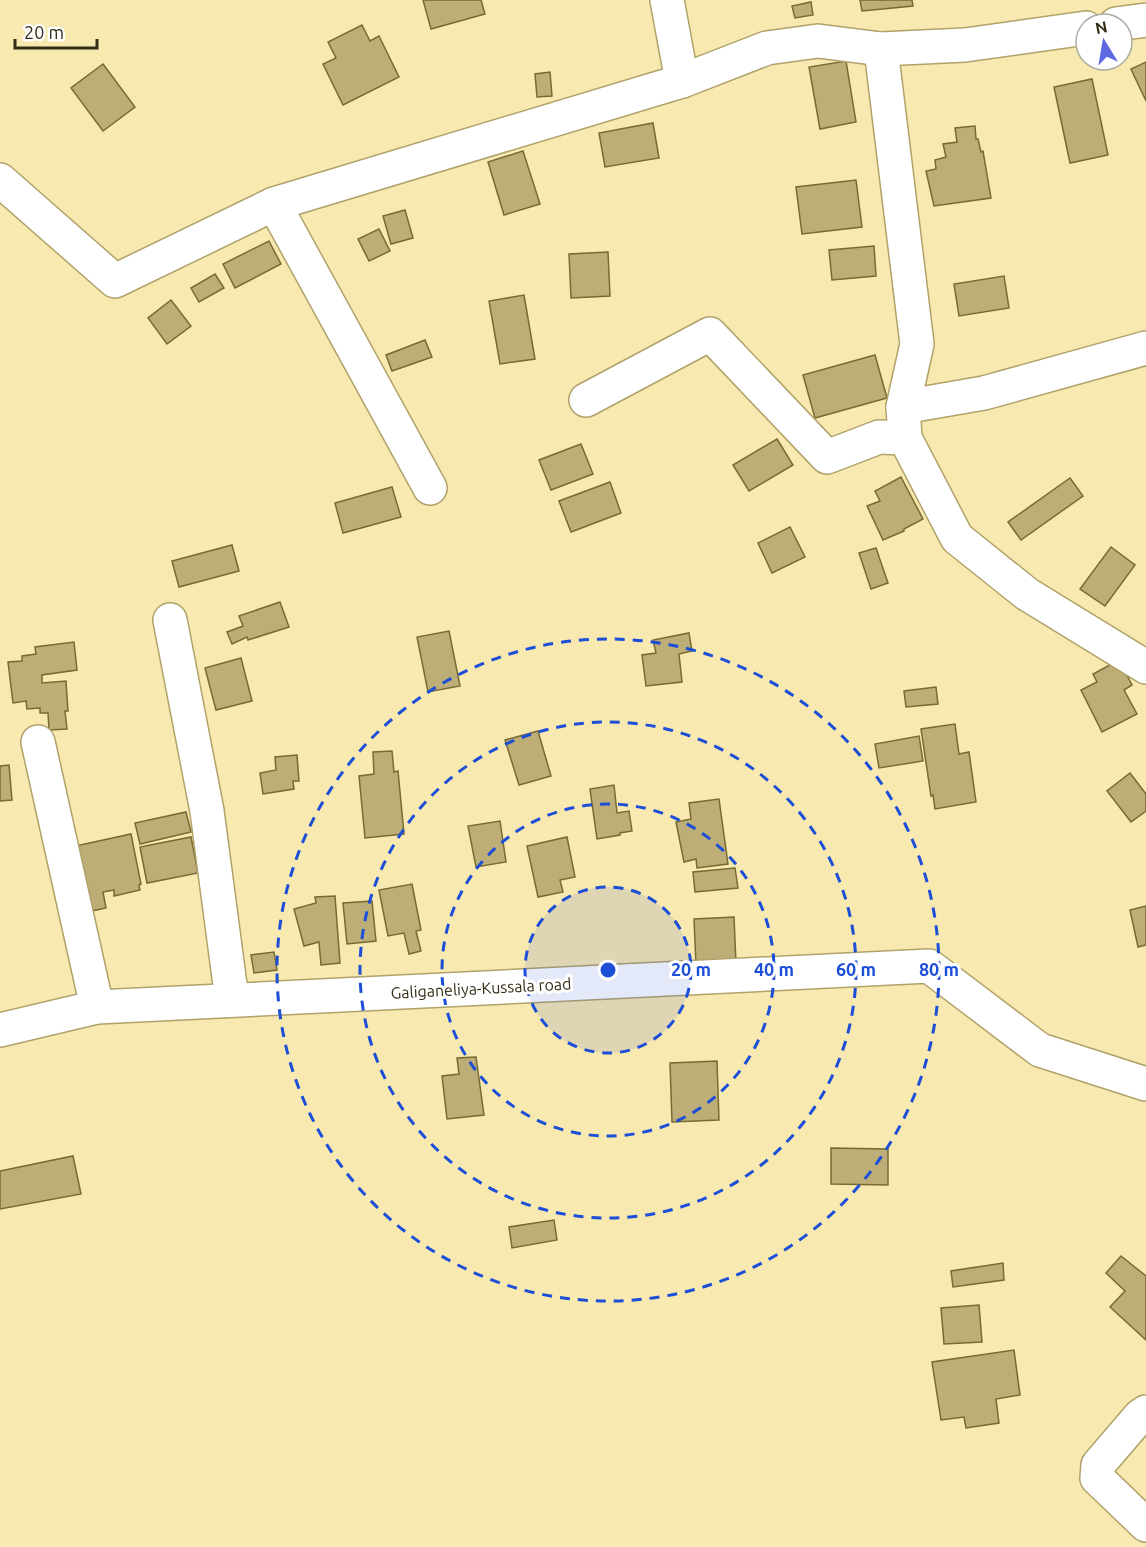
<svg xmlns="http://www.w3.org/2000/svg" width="1146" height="1547" font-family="Ubuntu,sans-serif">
<rect width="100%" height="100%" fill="#f7e9af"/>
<g fill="#bcae76" stroke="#776a33" stroke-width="1.5">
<polygon points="423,0 481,0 485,14 431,29"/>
<polygon points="860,0 912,0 913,6 862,11"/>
<polygon points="811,2 813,15 795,18 792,6"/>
<polygon points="362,25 370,41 379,36 399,77 343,105 323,64 336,58 328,42"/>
<polygon points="846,61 856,122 820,129 809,67"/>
<polygon points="1146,62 1146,101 1131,69"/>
<polygon points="103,64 135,107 103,131 71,88"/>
<polygon points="550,72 552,96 537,97 535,74"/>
<polygon points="1092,79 1108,155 1070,163 1054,87"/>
<polygon points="653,123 659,158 605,167 599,133"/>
<polygon points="975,126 976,139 978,139 981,152 983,151 991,198 934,206 926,171 936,169 935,160 946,157 943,144 957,142 955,128"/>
<polygon points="523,151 540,204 504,215 488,162"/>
<polygon points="856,180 862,227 802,234 796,187"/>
<polygon points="405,210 413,238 391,244 383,216"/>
<polygon points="379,229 390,251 369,261 358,239"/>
<polygon points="269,241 281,264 235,288 223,264"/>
<polygon points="874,246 876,276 832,280 829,250"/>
<polygon points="608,252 610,296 571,298 569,254"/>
<polygon points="215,274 224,288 199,302 191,288"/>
<polygon points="1004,276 1009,308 959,316 954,284"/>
<polygon points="524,295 535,359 500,364 489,301"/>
<polygon points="171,300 191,326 167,344 148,318"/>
<polygon points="425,340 432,357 392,371 386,355"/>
<polygon points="875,355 887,398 815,418 803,375"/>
<polygon points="777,439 793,465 749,491 733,465"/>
<polygon points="581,444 593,474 551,490 539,460"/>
<polygon points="901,477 923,519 904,529 904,531 883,540 867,506 880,501 875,491"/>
<polygon points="1070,478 1083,496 1021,540 1008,522"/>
<polygon points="610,482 621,513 571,532 559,501"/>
<polygon points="392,487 401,517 343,533 335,503"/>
<polygon points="790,527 805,557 772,573 758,543"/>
<polygon points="232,545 239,571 179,587 172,561"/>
<polygon points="1111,547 1135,565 1105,606 1080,589"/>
<polygon points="876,548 888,583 871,589 859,553"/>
<polygon points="280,602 289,627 248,640 247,637 232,644 227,632 243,626 239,616"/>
<polygon points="449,631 460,686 428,692 417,637"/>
<polygon points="689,633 692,651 679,654 682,682 646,686 642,655 656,653 653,640"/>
<polygon points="74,642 77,670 42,675 42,683 66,681 68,711 65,711 67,729 49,730 48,713 40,713 40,708 27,709 26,701 13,703 8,662 22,661 22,656 36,654 35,647"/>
<polygon points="241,658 252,701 216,710 205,668"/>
<polygon points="1119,660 1132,685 1124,690 1137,714 1102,732 1081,690 1097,682 1093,674"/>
<polygon points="936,687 938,704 906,707 904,691"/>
<polygon points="955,724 959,754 969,752 976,802 935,809 933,795 931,796 921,729"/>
<polygon points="538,731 551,776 519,785 505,740"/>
<polygon points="919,736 923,761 879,768 875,744"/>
<polygon points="392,751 394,772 398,771 404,834 365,838 359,776 374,774 373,752"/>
<polygon points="297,755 299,781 293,781 294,789 263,794 260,773 276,770 275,757"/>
<polygon points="9,765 12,800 0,801 0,766"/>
<polygon points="1130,773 1146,794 1146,811 1131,822 1107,791"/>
<polygon points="614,785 617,813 629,811 632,831 620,833 620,835 597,839 590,789"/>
<polygon points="719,799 728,864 697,868 696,859 684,862 676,822 691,819 689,803"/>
<polygon points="186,812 191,832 140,844 135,823"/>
<polygon points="500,821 506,862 476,867 468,826"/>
<polygon points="131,834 141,884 139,885 140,890 114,896 114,890 103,892 106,908 87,912 71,847"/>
<polygon points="191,837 198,873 147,883 140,847"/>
<polygon points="567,837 575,877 560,880 563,892 538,897 527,846"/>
<polygon points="735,868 738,888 695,892 693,872"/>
<polygon points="412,884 421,930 416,931 421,951 409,954 404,933 388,936 379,890"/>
<polygon points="335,896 340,963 321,965 319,942 304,946 294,909 316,903 315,897"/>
<polygon points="372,901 376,941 347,944 343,903"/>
<polygon points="1146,906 1146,945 1138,947 1130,910"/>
<polygon points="734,917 736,964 696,965 694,919"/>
<polygon points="274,952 277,970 254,973 251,955"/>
<polygon points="476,1057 484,1115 447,1119 442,1076 459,1074 457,1058"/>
<polygon points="717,1061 719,1120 672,1122 670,1063"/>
<polygon points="831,1148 888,1149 888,1185 831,1184"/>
<polygon points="73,1156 81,1194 0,1209 0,1171"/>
<polygon points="554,1220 557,1240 512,1248 509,1227"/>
<polygon points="1121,1256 1146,1276 1146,1340 1110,1307 1125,1291 1106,1273"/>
<polygon points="1003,1263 1004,1280 953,1287 951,1271"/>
<polygon points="979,1305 982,1342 944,1344 941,1308"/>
<polygon points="1014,1350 1020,1395 996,1399 999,1423 966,1428 964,1417 941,1420 932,1362"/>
</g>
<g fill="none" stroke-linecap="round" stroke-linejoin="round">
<g stroke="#b0a26b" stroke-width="36">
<g id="minor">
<polyline points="667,0 682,81"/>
<polyline points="1116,24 1146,20"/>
<polyline points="881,49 917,344 903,407 905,438 957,538 1027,594 1146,667"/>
<polyline points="0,180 115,281 274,204 682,81 767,48 818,41 881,49 965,45 1086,28"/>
<polyline points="274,204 430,488"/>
<polyline points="586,400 710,334 827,457 879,437 905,438"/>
<polyline points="903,407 984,393 1146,348"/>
<polyline points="170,620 207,811 232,1000"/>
<polyline points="38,742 97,1007"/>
<polyline points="0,1030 97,1007 929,966 1040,1050 1146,1084"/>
<polyline points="1146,1412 1140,1416 1098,1465 1097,1478 1146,1525"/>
</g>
</g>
<use href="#minor" stroke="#fff" stroke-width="33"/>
</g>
<circle cx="608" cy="970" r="83" fill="#1d4ed8" fill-opacity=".12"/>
<g fill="none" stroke="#1d4ed8" stroke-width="3" stroke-dasharray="10 8">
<circle cx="608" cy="970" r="83"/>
<circle cx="608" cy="970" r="166"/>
<circle cx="608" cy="970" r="248"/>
<circle cx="608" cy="970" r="331"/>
</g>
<g text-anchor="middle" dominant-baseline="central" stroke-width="6" stroke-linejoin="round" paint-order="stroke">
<g font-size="16" fill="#332d16" stroke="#fff">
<text transform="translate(481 988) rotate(-3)">Galiganeliya-Kussala road</text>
</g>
</g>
<circle cx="608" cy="970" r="9" fill="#1d4ed8" stroke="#fff" stroke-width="3"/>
<g font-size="18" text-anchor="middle" font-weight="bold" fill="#1d4ed8" stroke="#fff" stroke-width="6" stroke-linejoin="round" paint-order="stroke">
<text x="691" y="976">20 m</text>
<text x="774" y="976">40 m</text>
<text x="856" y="976">60 m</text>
<text x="939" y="976">80 m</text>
</g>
<g transform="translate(1104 42) rotate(349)"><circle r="28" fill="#ffffff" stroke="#adaba2" stroke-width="1.5"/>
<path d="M0-4.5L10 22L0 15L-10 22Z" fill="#5f69e1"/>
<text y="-9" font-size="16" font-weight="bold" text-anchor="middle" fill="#332d16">N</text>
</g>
<path d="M15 39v9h82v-9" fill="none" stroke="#332d16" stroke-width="3"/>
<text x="24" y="39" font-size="18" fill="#332d16" stroke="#ffffff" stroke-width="4.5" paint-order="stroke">20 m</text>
</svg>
